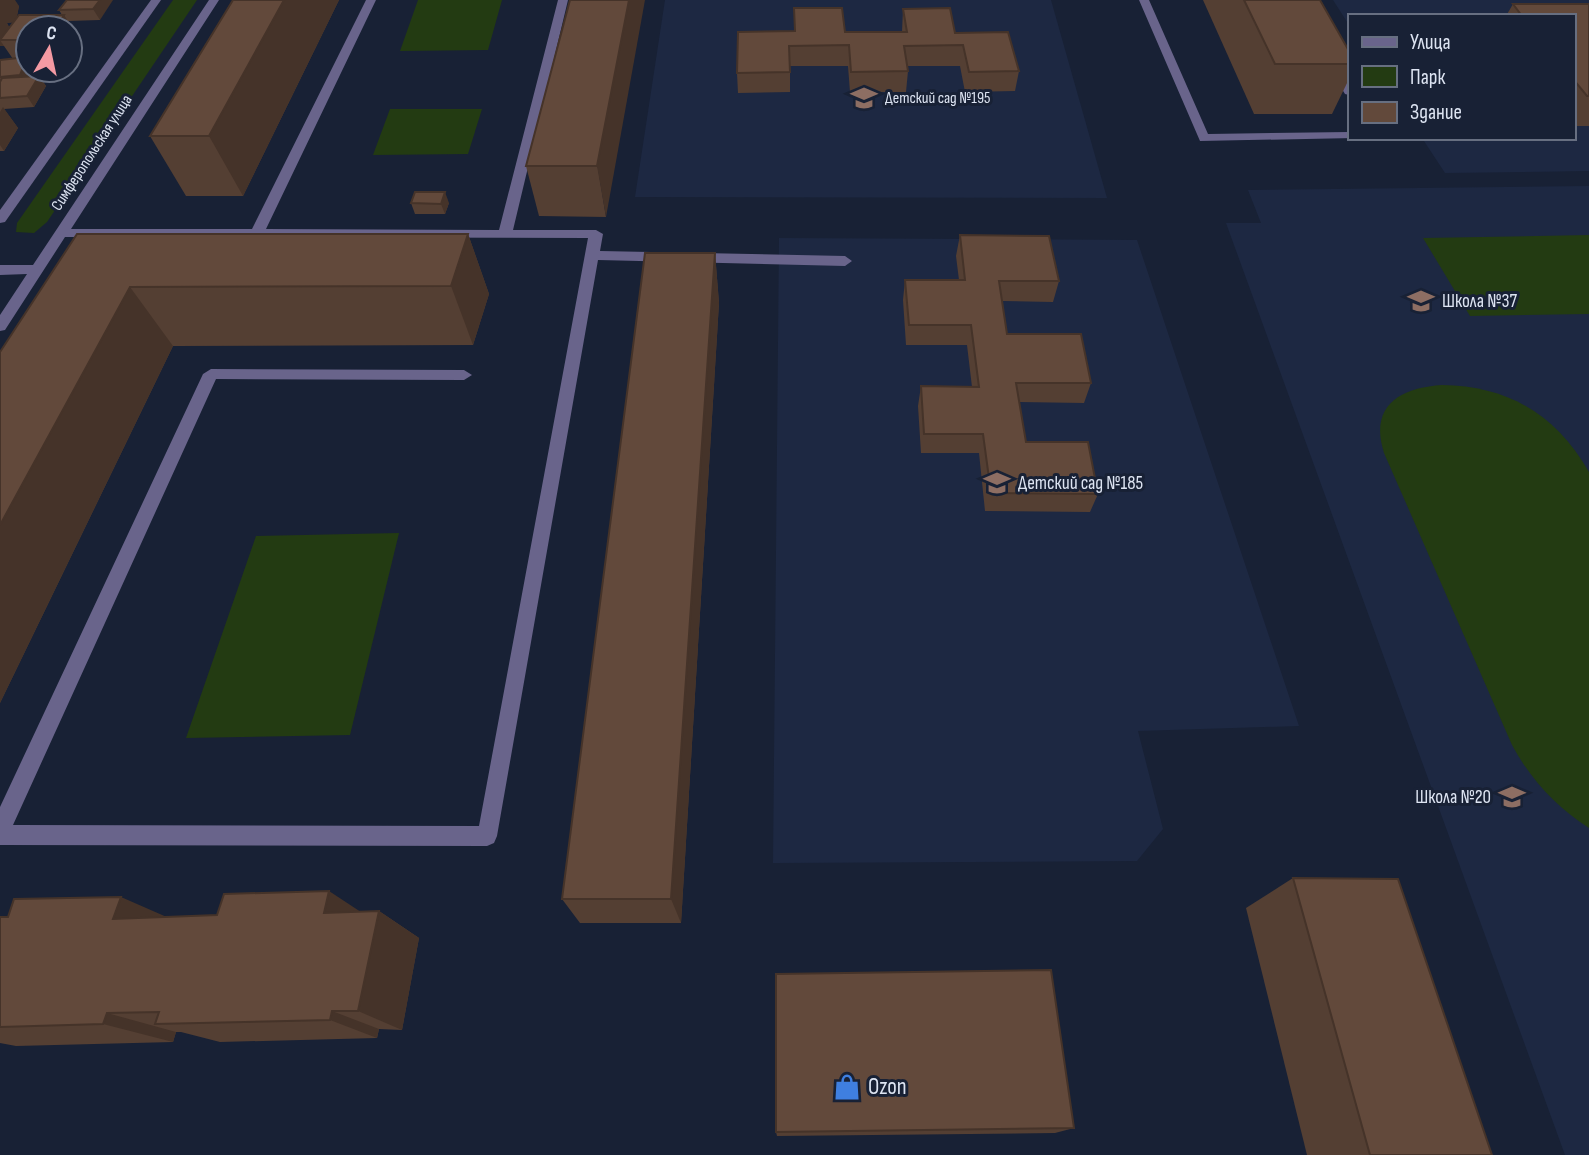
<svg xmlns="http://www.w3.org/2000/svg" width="1589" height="1155" font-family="'Sofia Sans Condensed',sans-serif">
<rect width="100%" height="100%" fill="#182135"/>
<g fill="#1d2842">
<polygon points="665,0 1051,0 1107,198 635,197"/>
<polygon points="1333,0 1589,0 1589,171 1445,173 1422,138 1573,138 1573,16 1349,16 1349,25"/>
<polygon points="1589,186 1589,1155 1565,1155 1226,223 1261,223 1248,190"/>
<polygon points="779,238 1137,240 1299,726 1138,731 1163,829 1137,861 773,863"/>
</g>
<g fill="#233b12">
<polygon points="173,0 197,0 47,222 34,233 16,232 17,223"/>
<polygon points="418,0 502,0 488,50 400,51"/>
<polygon points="390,109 482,109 468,154 373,155"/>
<polygon points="1589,235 1589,314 1470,316 1423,238"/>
<path d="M1442,385c67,1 114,30 147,87v356c-33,-21 -58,-48 -77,-83l-128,-292c-15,-47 15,-65 58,-68z"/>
<polygon points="399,533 350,735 186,738 256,536"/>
</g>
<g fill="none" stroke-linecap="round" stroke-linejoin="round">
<g fill="#69648b" fill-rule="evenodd">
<polygon points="151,0 161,0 5,222 0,223 0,210"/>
<polygon points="209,0 219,0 71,229 252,229 366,0 376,0 266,229 499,230 558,0 568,0 513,230 596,230 603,234 600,251 845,256 852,261 845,266 598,260 497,836 494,843 487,846 0,845 0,807 203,374 211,369 464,370 472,375 464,380 216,379 13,825 479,826 588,238 65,237 5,330 0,331 0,315 27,274 0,275 0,265 33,265"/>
<polygon points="1139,0 1149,0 1208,134 1349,132 1349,138 1354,138 1200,141"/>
<polygon points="1330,65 1340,67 1349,83 1349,95 1345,94 1328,67"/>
</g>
</g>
<g fill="#543f33" fill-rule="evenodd">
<path d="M0,0l19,6 -3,14 46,-5 -3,-5 41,-10v20l-32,1 9,14 -7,10v-17h-42v42l3,6h8l7,10 -12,21 -30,2 14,19 -14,23h-4v-91l13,-1 -9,-13h-4zM14,22l-5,5 -2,-4z"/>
<polygon points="233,0 339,0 243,196 186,196 150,136"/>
<polygon points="570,0 606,217 539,216 526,166"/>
<polygon points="1203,0 1320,0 1349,51 1349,79 1332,114 1254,114"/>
<polygon points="1513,4 1589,4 1589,126 1573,126 1573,16 1506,16"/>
<polygon points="794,8 845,32 902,32 903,9 955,33 1019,71 1015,91 965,92 960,66 907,66 908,71 906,92 850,92 848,66 790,66 790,92 738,93 737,73 794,31"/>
<polygon points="411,203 449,203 445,214 415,214"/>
<polygon points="77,234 468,234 489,294 473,345 173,346 0,703 0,352"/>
<polygon points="960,235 1059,281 1053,302 1002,301 1007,334 1091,383 1084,403 1019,402 1026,442 1098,494 1090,512 985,511 979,453 921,453 918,406 921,386 972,387 967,345 906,345 903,300 905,280 959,280 956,256"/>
<polygon points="715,253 719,303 681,923 580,923 562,899"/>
<polygon points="1293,878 1492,1155 1307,1155 1246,908"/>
<polygon points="379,911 419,938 402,1030 379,1029 377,1038 220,1042 181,1032 176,1032 173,1042 16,1046 0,1043 0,917 166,917"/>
<polygon points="1074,1128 1055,1133 777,1136 776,1132"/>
</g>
<g fill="#453329">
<polygon points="0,0 15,0 19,6 16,22 7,23 9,27 0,40 4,46 0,46"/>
<polygon points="100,0 113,0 100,20 93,9"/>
<polygon points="284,0 339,0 243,196 209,136"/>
<polygon points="629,0 645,0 606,217 597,166"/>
<polygon points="64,15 77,35 70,45 70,28 55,28"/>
<polygon points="27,57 28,70 33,70 27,85 20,75"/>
<polygon points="39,76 46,86 34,107 27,96"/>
<polygon points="3,107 18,128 4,151 0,145 0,112"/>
<polygon points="445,192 449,203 445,214 441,204"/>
<polygon points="468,234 489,294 473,345 451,286"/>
<polygon points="715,253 719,303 681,923 671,899"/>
<polygon points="130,287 173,346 0,703 0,525"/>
<polygon points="329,891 373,920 324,913"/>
<polygon points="121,897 185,925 113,919"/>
<polygon points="379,911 419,938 402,1030 358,1011"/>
<polygon points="332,1011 379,1029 377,1038 330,1020"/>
<polygon points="107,1013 176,1032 173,1042 103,1024"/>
</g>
<g fill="#62493b" stroke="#453329" stroke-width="2">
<polygon points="67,0 100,0 93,9 59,10"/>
<polygon points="233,0 284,0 209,136 150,136"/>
<polygon points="570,0 629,0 597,166 526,166"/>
<polygon points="1244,0 1320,0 1349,51 1349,64 1275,64"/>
<polygon points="1513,4 1589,4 1589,96 1587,96 1573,79 1573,16 1522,16"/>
<polygon points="794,8 842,8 845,32 907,32 903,9 950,8 955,33 1008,32 1019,71 969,72 963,45 904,46 908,71 851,72 849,45 789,46 790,72 737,73 738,32 795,31"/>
<polygon points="19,15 64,15 55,28 28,28 28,40 0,40"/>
<polygon points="27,57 20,75 0,77 0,60"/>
<polygon points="39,76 27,96 0,98 0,82 2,78"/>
<polygon points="415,192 445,192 441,204 411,203"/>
<polygon points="77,234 468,234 451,286 130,287 0,525 0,352"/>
<polygon points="960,235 1049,236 1059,281 999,281 1007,334 1081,334 1091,383 1016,383 1026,442 1088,442 1098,494 991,493 983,434 924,434 921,386 979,387 971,325 909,325 905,280 965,280"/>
<polygon points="645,253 715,253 671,899 562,899"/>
<polygon points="1293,878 1398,879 1492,1155 1370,1155"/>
<polygon points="329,891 324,913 379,911 358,1011 332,1011 330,1020 155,1024 159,1012 107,1013 103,1024 0,1027 0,917 8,917 14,899 121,897 113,919 217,915 224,894"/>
<polygon points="1051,970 1074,1128 776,1132 776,974"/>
</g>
<defs>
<g id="school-bare" transform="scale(2.1)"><path d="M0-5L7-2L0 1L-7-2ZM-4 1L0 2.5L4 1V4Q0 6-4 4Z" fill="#8d6e63" stroke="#182135" stroke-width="2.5" paint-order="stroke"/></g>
<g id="shop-bare" transform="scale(2.1)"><path d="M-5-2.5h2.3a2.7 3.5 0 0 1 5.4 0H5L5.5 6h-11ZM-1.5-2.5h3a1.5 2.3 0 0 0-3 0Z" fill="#3f7fe0" stroke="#182135" stroke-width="2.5" paint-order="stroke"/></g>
</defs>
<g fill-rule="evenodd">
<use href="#school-bare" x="864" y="98"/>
<use href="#school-bare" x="1421" y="301"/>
<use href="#school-bare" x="997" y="483"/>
<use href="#school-bare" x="1512" y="797"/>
<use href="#shop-bare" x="847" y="1087"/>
</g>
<g text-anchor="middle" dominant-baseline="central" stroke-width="6" stroke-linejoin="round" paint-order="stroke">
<g font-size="16" fill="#dde4f2" stroke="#182135" text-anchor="start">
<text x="885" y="98">Детский сад №195</text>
</g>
<g font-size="16" fill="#dde4f2" stroke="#182135">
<text transform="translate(92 153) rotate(-57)">Симферопольская улица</text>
</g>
<g font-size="19" fill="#dde4f2" stroke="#182135" text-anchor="start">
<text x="1442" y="301">Школа №37</text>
<text x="1018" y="483">Детский сад №185</text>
<text x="1491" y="797" text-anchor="end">Школа №20</text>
</g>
<g font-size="23" fill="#dde4f2" stroke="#182135" text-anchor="start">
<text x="868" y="1087">Ozon</text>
</g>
</g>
<rect x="1348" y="14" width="228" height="126" fill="#182135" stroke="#676f81" stroke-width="2"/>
<rect x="1362" y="37" width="35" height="10" fill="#69648b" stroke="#676f81" stroke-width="2"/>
<text x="1410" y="49" font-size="21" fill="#dde4f2">Улица</text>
<rect x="1362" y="66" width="35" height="21" fill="#233b12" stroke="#676f81" stroke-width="2"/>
<text x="1410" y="84" font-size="21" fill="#dde4f2">Парк</text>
<rect x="1362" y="102" width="35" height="21" fill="#62493b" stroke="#676f81" stroke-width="2"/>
<text x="1410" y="119" font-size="21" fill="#dde4f2">Здание</text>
<g transform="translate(49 49) rotate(9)"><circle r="33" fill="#182135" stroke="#676f81" stroke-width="2"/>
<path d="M0-5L12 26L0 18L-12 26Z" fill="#f49aa3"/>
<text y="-10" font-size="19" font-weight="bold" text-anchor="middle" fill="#dde4f2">С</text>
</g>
</svg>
